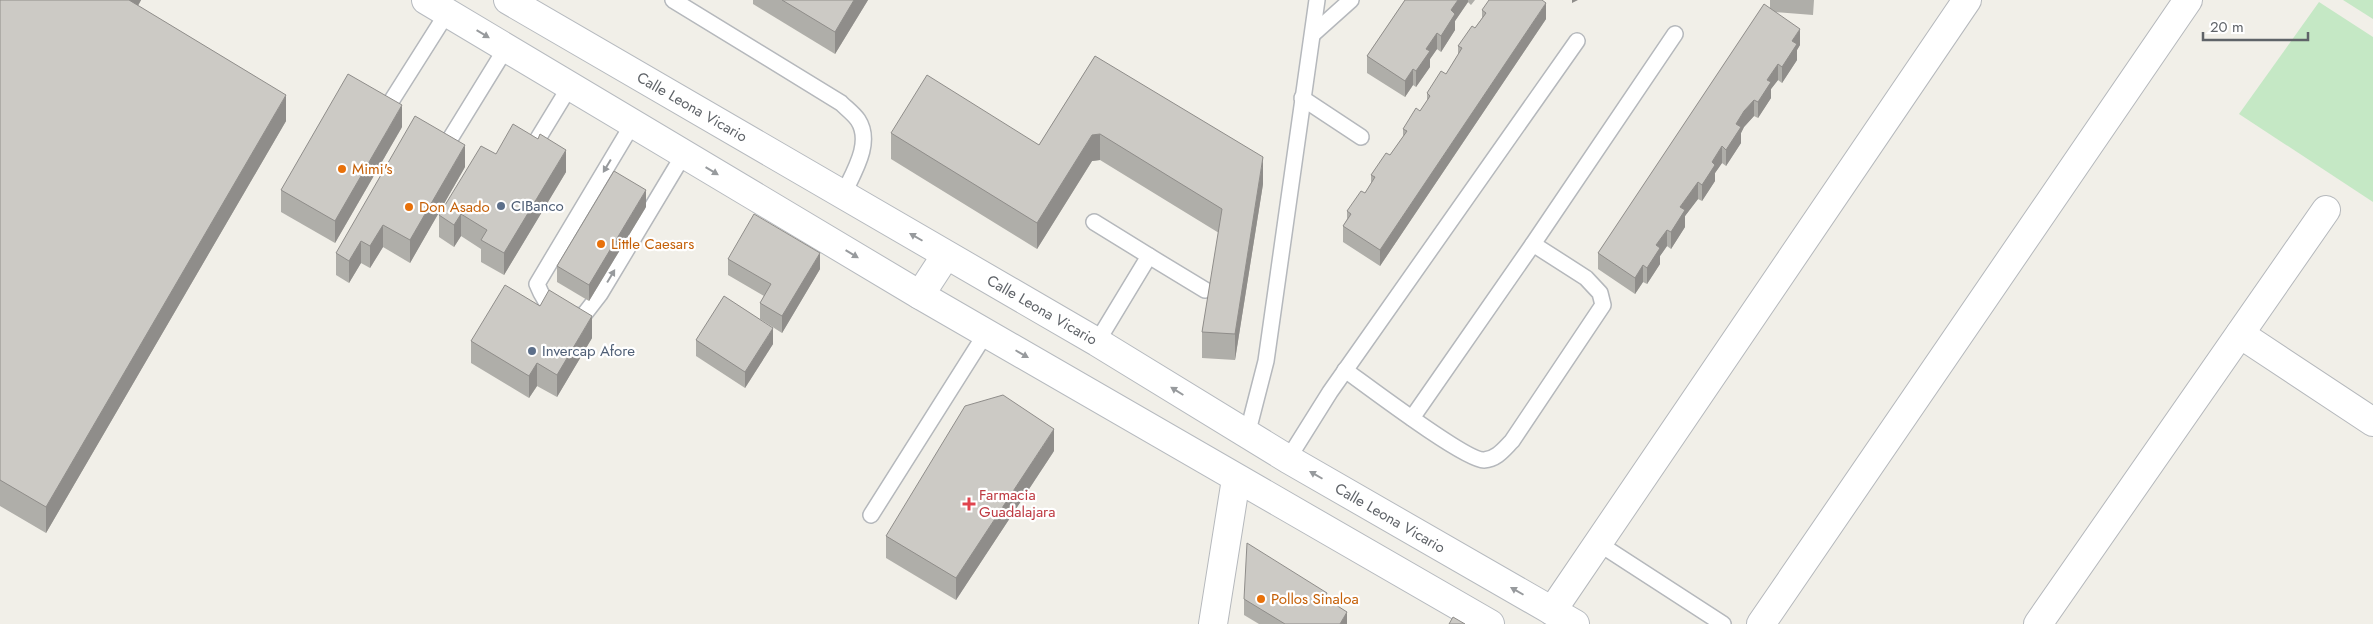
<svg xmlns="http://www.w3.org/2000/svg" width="2373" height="624" font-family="Jost,sans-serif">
<rect width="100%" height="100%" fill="#f1efe8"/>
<g fill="#c5e8c5">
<polygon points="2343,0 2373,0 2373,19"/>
<polygon points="2319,2 2373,37 2373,202 2239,114"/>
</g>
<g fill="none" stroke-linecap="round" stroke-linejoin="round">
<g stroke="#b5b8bc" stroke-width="18">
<g id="service">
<path d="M673,0l168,103c5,5 13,11 17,17 15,23 -5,53 -15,75"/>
<polyline points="1313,34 1351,0"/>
<polyline points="1302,98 1361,137"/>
<polyline points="385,111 447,13"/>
<path d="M632,125l-95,159c10,25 18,31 46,32l17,-22 84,-140"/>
<polyline points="445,147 506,48"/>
<polyline points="531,150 570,86"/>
<polyline points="1094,222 1149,256 1097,342"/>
<polyline points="1149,256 1205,290"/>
<path d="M1345,370c21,15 121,91 139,90 13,-1 20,-11 28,-19l91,-136 -3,-12 -14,-15 -53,-34"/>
<polyline points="1412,418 1533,244 1675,34"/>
<polyline points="1247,435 1266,361 1317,0"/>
<polyline points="1288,459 1330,392 1577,41"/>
<polyline points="871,515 986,333"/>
<polyline points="1598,543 1723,624"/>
</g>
</g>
<g stroke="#b5b8bc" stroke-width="30">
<g id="minor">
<polyline points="2240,334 2373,422"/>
<polyline points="1552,611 1967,0"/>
<polyline points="1761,624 2188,0"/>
<polyline points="2038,624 2326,210"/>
</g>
</g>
<g stroke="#b5b8bc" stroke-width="30">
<polyline id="tertiary" points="1213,624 1236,479"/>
</g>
<g stroke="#b6babf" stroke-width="30">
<g id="secondary">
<polyline points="426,0 920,295 1490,624"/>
<polyline points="508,0 1097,342 1288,459 1575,624"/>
<polyline points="920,295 946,255"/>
</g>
</g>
<use href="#service" stroke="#fff" stroke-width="15"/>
<use href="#minor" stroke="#fff" stroke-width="28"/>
<use href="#tertiary" stroke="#fff" stroke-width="28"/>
<use href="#secondary" stroke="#fff" stroke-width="28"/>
</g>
<g fill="#afaea9">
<polygon points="0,0 141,0 138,6 286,121 46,533 0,506"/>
<polygon points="753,0 868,0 835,54 753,4"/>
<polygon points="1405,0 1475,0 1471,5 1468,2 1455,21 1455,30 1441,52 1437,49 1430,59 1430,67 1416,87 1413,85 1405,97 1367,73 1367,56"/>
<polygon points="1770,0 1814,0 1813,15 1775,12 1800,45 1797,50 1797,60 1782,83 1778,80 1771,89 1771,98 1758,118 1754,116 1744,127 1741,133 1741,143 1726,166 1722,163 1715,173 1715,181 1702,201 1698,199 1685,216 1685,227 1671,249 1667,246 1660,256 1660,264 1647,284 1643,282 1635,294 1598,269 1598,253 1770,8"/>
<polygon points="1482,10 1546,19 1380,266 1343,242 1343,226 1347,219 1347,211 1365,193 1371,183 1371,175 1390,155 1403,137 1403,129 1420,111 1427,101 1427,93 1446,74 1458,55 1458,46 1475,28 1482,18"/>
<polygon points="1095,56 1263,184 1235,360 1202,358 1202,332 1219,233 1100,160 1092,161 1037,249 891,159 891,133 1039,145"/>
<polygon points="402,127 335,243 281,212 281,190"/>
<polygon points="496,154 566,172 504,275 481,262 481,249 461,236 454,247 439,237 439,215"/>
<polygon points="465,167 410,263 383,247 370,268 361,263 349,283 336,275 336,253"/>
<polygon points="646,207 589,301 557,282 557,266"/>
<polygon points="728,259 820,269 782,333 760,319 760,303 764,296 728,275"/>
<polygon points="592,338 557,397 537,386 529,398 471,363 471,341"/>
<polygon points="696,340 773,344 745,388 696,356"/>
<polygon points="1054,451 956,600 886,558 886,536"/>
<polygon points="1244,599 1327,600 1347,624 1259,624 1244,615"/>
</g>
<g fill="#8f8d8a">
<polygon points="127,0 141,0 127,25"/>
<polygon points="854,0 868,0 835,54 835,32"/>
<polygon points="1458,0 1468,0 1468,2 1455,21 1455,30 1441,52 1441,36 1451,10"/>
<polygon points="1572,0 1578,0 1572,3"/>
<polygon points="1546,3 1546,19 1380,266 1380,250"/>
<polygon points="1800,29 1800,45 1797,50 1797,60 1782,83 1782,67 1792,41"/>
<polygon points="1437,33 1437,49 1430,59 1430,67 1416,87 1416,71 1426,49"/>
<polygon points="1778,64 1778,80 1771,89 1771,98 1758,118 1758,102 1767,80"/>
<polygon points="1413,69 1413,85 1405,97 1405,81"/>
<polygon points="286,95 286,121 46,533 46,507"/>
<polygon points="1754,100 1754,116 1744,127 1741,133 1741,143 1726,166 1726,150 1736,124 1744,111"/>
<polygon points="402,105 402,127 335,243 335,221"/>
<polygon points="1100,134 1100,160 1092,161 1037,249 1037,223 1092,135"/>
<polygon points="465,145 465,167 410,263 410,240"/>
<polygon points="1722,146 1722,163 1715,173 1715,181 1702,201 1702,185 1712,162"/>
<polygon points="566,150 566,172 504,275 504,253"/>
<polygon points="1263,157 1263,184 1235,360 1235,334"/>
<polygon points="1698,182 1698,199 1685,216 1685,227 1671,249 1671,232 1680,207"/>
<polygon points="646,190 646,207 589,301 589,285"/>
<polygon points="461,214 461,236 454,247 454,225"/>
<polygon points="383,225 383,247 370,268 370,246"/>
<polygon points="1667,230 1667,246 1660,256 1660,264 1647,284 1647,268 1656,245"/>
<polygon points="361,241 361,263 349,283 349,261"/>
<polygon points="820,253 820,269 782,333 782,316"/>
<polygon points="1643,265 1643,282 1635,294 1635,278"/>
<polygon points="592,316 592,338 557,397 557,375"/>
<polygon points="773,328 773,344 745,388 745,372"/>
<polygon points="537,363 537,386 529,398 529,376"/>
<polygon points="1054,429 1054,451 956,600 956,578"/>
<polygon points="1347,612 1347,624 1340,624"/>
</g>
<g fill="#cccac5" stroke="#8f8d8a">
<polygon points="0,0 129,0 286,95 46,507 0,480"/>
<polygon points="782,0 854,0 835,32"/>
<polygon points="1405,0 1458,0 1451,10 1455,14 1441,36 1437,33 1426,49 1430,51 1416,71 1413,69 1405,81 1367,56"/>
<polygon points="1489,0 1542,0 1546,3 1380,250 1343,226 1351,214 1347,211 1361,191 1365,193 1375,177 1371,175 1386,153 1390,155 1407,131 1403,129 1416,108 1420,111 1430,96 1427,93 1441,71 1446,74 1462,48 1458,46 1472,26 1475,28 1486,13 1482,10"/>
<polygon points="1764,4 1800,29 1792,41 1797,44 1782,67 1778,64 1767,80 1771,82 1758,102 1754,100 1744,111 1736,124 1741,127 1726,150 1722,146 1712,162 1715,165 1702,185 1698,182 1680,207 1685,210 1671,232 1667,230 1656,245 1660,248 1647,268 1643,265 1635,278 1598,253"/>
<polygon points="1095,56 1263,157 1235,334 1202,332 1222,209 1100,134 1092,135 1037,223 891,133 927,75 1039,145"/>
<polygon points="348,74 402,105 335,221 281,190"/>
<polygon points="415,116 465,145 410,240 383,225 370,246 361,241 349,261 336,253"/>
<polygon points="513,124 538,139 540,134 566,150 504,253 481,240 487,230 461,214 454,225 439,215 481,146 496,154"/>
<polygon points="614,171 646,190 589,285 557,266"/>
<polygon points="754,214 820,253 782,316 760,303 771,284 728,259"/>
<polygon points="505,285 540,306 549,290 592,316 557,375 537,363 529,376 471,341"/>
<polygon points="724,296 773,328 745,372 696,340"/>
<polygon points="1003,395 1054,429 956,578 886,536 965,406"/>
<polygon points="1247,543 1327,593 1325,598 1347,612 1340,624 1285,624 1244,599"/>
<polygon points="1453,617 1465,624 1449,624"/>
</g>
<defs><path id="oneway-solid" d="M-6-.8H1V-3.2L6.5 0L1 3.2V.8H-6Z" transform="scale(1.25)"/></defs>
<g fill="#979a9d">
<use href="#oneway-solid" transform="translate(483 34) rotate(31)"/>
<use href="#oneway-solid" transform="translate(607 166) rotate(121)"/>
<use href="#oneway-solid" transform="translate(712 171) rotate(31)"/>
<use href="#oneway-solid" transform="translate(916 237) rotate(-150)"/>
<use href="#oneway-solid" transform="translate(852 254) rotate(31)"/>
<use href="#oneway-solid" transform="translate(611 276) rotate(-59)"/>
<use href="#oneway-solid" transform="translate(1022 354) rotate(30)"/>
<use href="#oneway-solid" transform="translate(1177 391) rotate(-148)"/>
<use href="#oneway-solid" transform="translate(1316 475) rotate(-150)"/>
<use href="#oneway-solid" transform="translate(1517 591) rotate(-150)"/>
</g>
<g fill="#e8710a" stroke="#fff" stroke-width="2">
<circle cx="342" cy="169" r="5"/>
<circle cx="409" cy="207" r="5"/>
<circle cx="601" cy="244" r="5"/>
<circle cx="1261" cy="599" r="5"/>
</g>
<g fill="#5c6f8a" stroke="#fff" stroke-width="2">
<circle cx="501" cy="206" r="5"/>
<circle cx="532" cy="351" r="5"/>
</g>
<path fill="#e0444e" stroke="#fff" stroke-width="2" d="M966.5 496.5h5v5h5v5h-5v5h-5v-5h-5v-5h5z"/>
<g text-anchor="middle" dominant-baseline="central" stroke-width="4.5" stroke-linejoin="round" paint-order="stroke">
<g font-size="15" fill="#5f6368" stroke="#fff">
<text transform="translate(692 107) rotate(30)">Calle Leona Vicario</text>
<text transform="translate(1042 310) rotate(30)">Calle Leona Vicario</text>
<text transform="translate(1390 518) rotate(30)">Calle Leona Vicario</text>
</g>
<g font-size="15" fill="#c56008" stroke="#fff" text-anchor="start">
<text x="352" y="169">Mimi's</text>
<text x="419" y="207">Don Asado</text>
<text x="611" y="244">Little Caesars</text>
<text x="1271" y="599">Pollos Sinaloa</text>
</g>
<g font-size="15" fill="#4e5e75" stroke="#fff" text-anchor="start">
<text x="511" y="206">CIBanco</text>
<text x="542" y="351">Invercap Afore</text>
</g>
<g font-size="15" fill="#be3a42" stroke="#fff" text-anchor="start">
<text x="979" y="495">Farmacia<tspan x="979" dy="17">Guadalajara</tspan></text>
</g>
</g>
<path d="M2203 32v8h105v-8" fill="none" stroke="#5f6368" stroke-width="2.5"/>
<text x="2210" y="32" font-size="15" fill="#5f6368" stroke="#ffffff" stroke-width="4" paint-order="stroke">20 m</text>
</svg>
